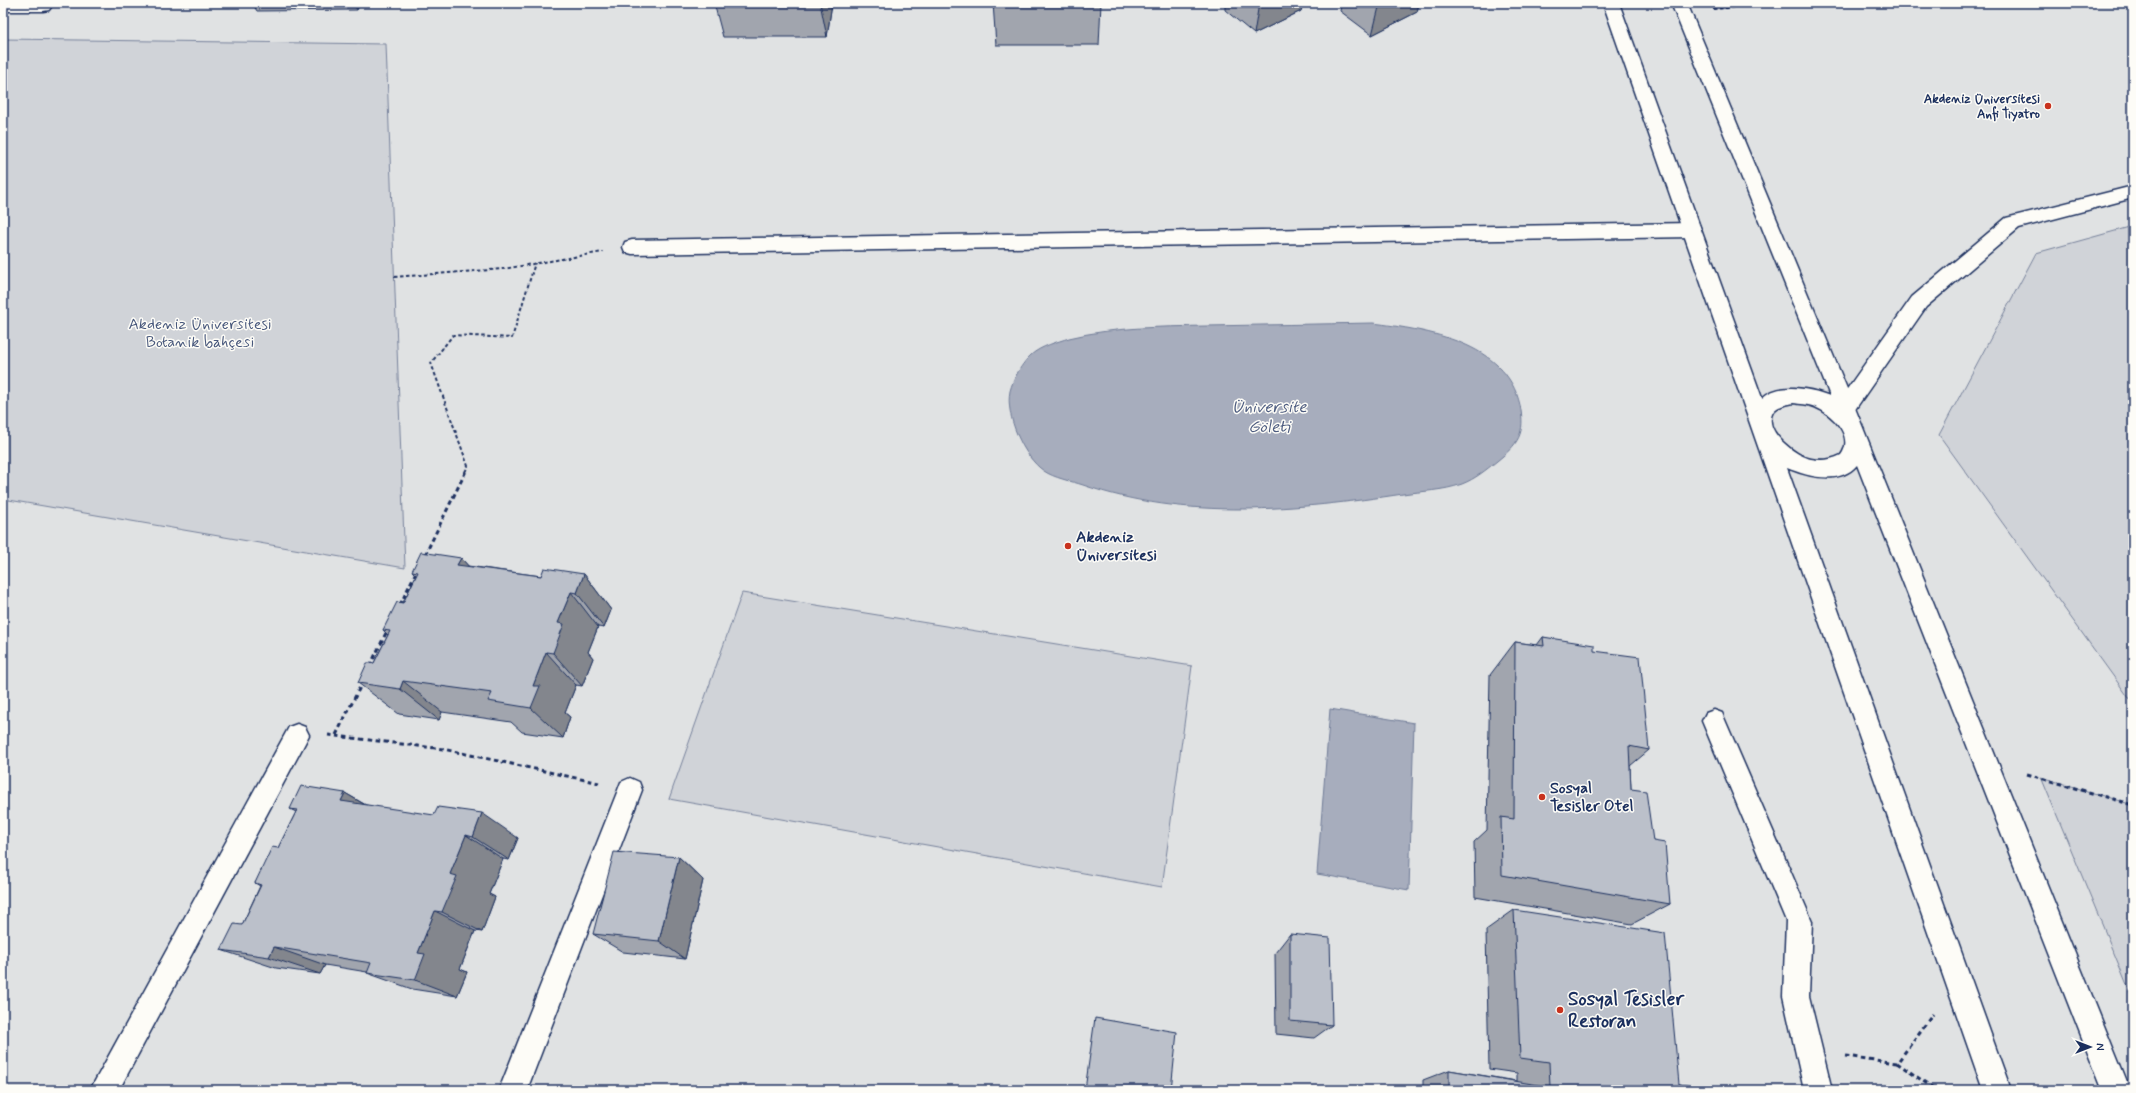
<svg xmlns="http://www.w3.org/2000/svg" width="2136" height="1093" font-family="Mynerve,sans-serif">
<rect width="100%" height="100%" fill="#f0f0ee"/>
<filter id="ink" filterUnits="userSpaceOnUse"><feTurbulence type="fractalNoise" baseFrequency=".025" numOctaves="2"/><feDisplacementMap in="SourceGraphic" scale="8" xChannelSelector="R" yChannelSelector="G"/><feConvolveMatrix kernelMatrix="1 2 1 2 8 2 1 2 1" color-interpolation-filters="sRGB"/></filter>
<g filter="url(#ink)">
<rect fill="#e0e2e3" x="3" y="3" width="2130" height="1087"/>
<g fill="#d0d3d8" stroke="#76819b">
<polygon points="3,39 386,44 405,568 3,499"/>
<polygon points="2133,226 2133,699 2129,698 1939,435 2036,253"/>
<polygon points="742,593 1192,666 1162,887 669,799"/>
<polygon points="2041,777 2133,805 2133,999"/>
</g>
<g fill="#a7adbd" stroke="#6f7b97">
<path d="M1373,323c54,7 133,19 147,82 6,29 -2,39 -23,56 -11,9 -22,18 -35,23 -19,7 -40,7 -59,10 -105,16 -217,27 -320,-9 -12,-4 -29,-7 -39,-14 -21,-14 -39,-56 -34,-80 3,-12 12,-28 21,-36 10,-9 26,-13 38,-17 45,-11 91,-11 137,-12 56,-1 112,-2 167,-3z"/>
<polygon points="1330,709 1414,723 1409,890 1317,874"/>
</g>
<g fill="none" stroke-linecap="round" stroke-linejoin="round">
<g stroke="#1b2f5e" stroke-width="3">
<g id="service">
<polygon points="3,3 54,3 49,10 43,11 3,11"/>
<polygon points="2133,186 2133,198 2019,228 1926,307 1852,414 1845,416 1838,414 1835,408 1838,402 1912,297 2006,218"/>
<polygon points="1692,223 1699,225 1701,230 1699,235 1692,237 632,254 625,252 623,247 625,242 632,240"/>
<polygon points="1714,710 1722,713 1812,921 1809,996 1832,1090 1804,1090 1783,996 1786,921 1702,721 1706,713"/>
</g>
</g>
<g stroke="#1b2f5e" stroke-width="3">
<g id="minor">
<polygon points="297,724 305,727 309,735 305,743 119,1090 90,1090 289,727"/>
<polygon points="630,778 639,782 642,790 527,1090 499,1090 618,790 621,782"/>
</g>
</g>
<g stroke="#1b2f5e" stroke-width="3">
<path id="tertiary" d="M1603,3h16l143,395c17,-16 47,-10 68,-2l-159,-393h16l168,405 275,682h-28l-245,-625c-18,21 -50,11 -70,3l224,622h-28zM1793,403c7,1 15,1 22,4 17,7 40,29 26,48 -10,5 -19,6 -30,4 -15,-3 -47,-27 -39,-45 3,-8 14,-9 21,-11z"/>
</g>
<g stroke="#1b2f5e" stroke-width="2" stroke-dasharray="3.5 2.5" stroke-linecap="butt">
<polyline points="1713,9 1789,3"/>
<polyline points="394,277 503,269 603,252"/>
<polyline points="465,472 468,466 431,363 453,335 512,338 535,263"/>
</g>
<g stroke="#1b2f5e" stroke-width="3" stroke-dasharray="4.5 3.5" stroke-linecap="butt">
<polyline points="425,555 466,471"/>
<polyline points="400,605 416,572"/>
<polyline points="370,666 387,631"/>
<polyline points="328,735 443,749 599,783"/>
<polyline points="336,735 362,683"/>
<polyline points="2027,774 2133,805"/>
<polyline points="1845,1056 1897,1063 1933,1014"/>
<polyline points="1897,1063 1936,1090"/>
</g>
<use href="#service" fill="#fdfcf7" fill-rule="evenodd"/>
<use href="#minor" fill="#fdfcf7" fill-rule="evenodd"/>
<use href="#tertiary" fill="#fdfcf7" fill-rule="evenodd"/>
</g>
<g fill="#a1a5ae" stroke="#1b2f5e">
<polygon points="252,3 360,3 357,10 257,11"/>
<polygon points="714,3 832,3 827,37 723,37"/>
<polygon points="993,3 1101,3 1099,45 996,45"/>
<polygon points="1223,3 1303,3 1301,11 1254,34 1225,10 1225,5"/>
<polygon points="1331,3 1419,3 1417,12 1372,35 1340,11 1341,6 1338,3 1334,5"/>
<polygon points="461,558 468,566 541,576 584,574 611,610 604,628 598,627 588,652 593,658 582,686 576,685 565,713 570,717 563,738 522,732 511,722 442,712 439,720 399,714 358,683 374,663 388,635 383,630 403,603 416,575 412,571"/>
<polygon points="1543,637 1594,651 1649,750 1630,766 1631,789 1653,841 1670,904 1632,924 1475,897 1474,842 1487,830 1490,675 1515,642 1537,645"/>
<polygon points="345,793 366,805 518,838 509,860 503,859 489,894 495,897 482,932 475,931 460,969 467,972 457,996 412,989 367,973 367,972 325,965 320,974 276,968 221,950 242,925 260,886 255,883 278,848 296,812 290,809"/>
<polygon points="679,857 703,880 685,959 623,952 593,934"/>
<polygon points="1514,910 1679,1084 1718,1090 1423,1090 1423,1080 1449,1070 1517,1081 1517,1073 1489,1069 1486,930"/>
<polygon points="1290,934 1332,1025 1314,1038 1276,1034 1275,953"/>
</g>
<g fill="#83868d" stroke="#1b2f5e">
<polygon points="353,3 360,3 357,10"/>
<polygon points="820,3 832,3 827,37"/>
<polygon points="1259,3 1303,3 1301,11 1254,34"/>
<polygon points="1380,3 1419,3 1417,12 1372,35"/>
<polygon points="461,558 494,594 457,565"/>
<polygon points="584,574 611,610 604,628 577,593"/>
<polygon points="571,592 598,627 588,652 593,658 582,686 553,653 558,623"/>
<polygon points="546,652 576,685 565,713 570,717 563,738 531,708 533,686"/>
<polygon points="403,681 442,712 439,720 400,689"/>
<polygon points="345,793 389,819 341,801"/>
<polygon points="482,813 518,838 509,860 473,837"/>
<polygon points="466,835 503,859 489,894 495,897 482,932 442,912 450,874"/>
<polygon points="679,857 703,880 685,959 659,941"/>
<polygon points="435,911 475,931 460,969 467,972 457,996 415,980 418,953"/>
<polygon points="274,947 325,965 320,974 269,957"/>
</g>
<g fill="#bbc0ca" stroke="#1b2f5e">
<polygon points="421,552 461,558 457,565 541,576 544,568 584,574 577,593 571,592 558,623 564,624 553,653 546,652 533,686 540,686 531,708 488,701 492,693 403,681 400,689 358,683 367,663 374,663 390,631 383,630 397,602 403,603 418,572 412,571"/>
<polygon points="1543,637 1594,645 1594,651 1640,657 1649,750 1629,746 1631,789 1646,791 1653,841 1665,843 1670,904 1502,875 1501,817 1514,819 1515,642 1544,646"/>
<polygon points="301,786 345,793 341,801 434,815 438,807 482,813 473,837 466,835 450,874 457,876 442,912 435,911 418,953 425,954 415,980 367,973 371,963 274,947 269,957 221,950 234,924 242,925 261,885 255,883 272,847 278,848 297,810 290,809"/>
<polygon points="614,852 679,857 659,941 593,934"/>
<polygon points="1514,910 1665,933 1679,1084 1718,1090 1449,1090 1449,1070 1550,1087 1549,1062 1520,1058"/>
<polygon points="1290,934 1330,938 1332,1025 1290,1021"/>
<polygon points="1095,1018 1177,1032 1171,1090 1085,1090"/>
</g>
</g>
<g fill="#c8321e" stroke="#fdfcf7" stroke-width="1.5">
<circle cx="2048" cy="106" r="4"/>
<circle cx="1068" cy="546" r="4"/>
<circle cx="1542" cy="797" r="4"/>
<circle cx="1560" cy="1010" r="4"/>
</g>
<g text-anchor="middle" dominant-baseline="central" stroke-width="3" stroke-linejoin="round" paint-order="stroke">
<g font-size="13" font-weight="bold" fill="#1b2f5e" stroke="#fdfcf7" text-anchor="end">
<text x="2040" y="99">Akdeniz Üniversitesi<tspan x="2040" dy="15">Anfi Tiyatro</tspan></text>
</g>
<g font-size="16" fill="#48587c" stroke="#fdfcf7">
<text x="200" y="324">Akdeniz Üniversitesi<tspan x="200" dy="18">Botanik bahçesi</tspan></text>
</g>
<g font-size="16" font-weight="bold" fill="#1b2f5e" stroke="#fdfcf7" text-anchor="start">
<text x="1076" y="537">Akdeniz<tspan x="1076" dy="18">Üniversitesi</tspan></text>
<text x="1550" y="788">Sosyal<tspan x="1550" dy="18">Tesisler Otel</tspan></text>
</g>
<g font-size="17" font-style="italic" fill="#4c5b7f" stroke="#fdfcf7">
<text x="1269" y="407">Üniversite<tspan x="1269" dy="20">Göleti</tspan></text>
</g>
<g font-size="19" font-weight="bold" fill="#1b2f5e" stroke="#fdfcf7" text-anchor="start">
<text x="1568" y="999">Sosyal Tesisler<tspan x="1568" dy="22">Restoran</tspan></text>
</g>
</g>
<rect width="2136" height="1093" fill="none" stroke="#fdfcf7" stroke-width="16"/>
<rect x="8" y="8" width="2120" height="1077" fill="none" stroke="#1b2f5e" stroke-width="1.5" filter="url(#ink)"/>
<g transform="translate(2090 1047) rotate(90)" stroke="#fdfcf7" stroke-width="3" paint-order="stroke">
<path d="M0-3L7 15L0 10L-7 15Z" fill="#1b2f5e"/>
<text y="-6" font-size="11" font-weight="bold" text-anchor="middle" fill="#1b2f5e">N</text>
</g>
</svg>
